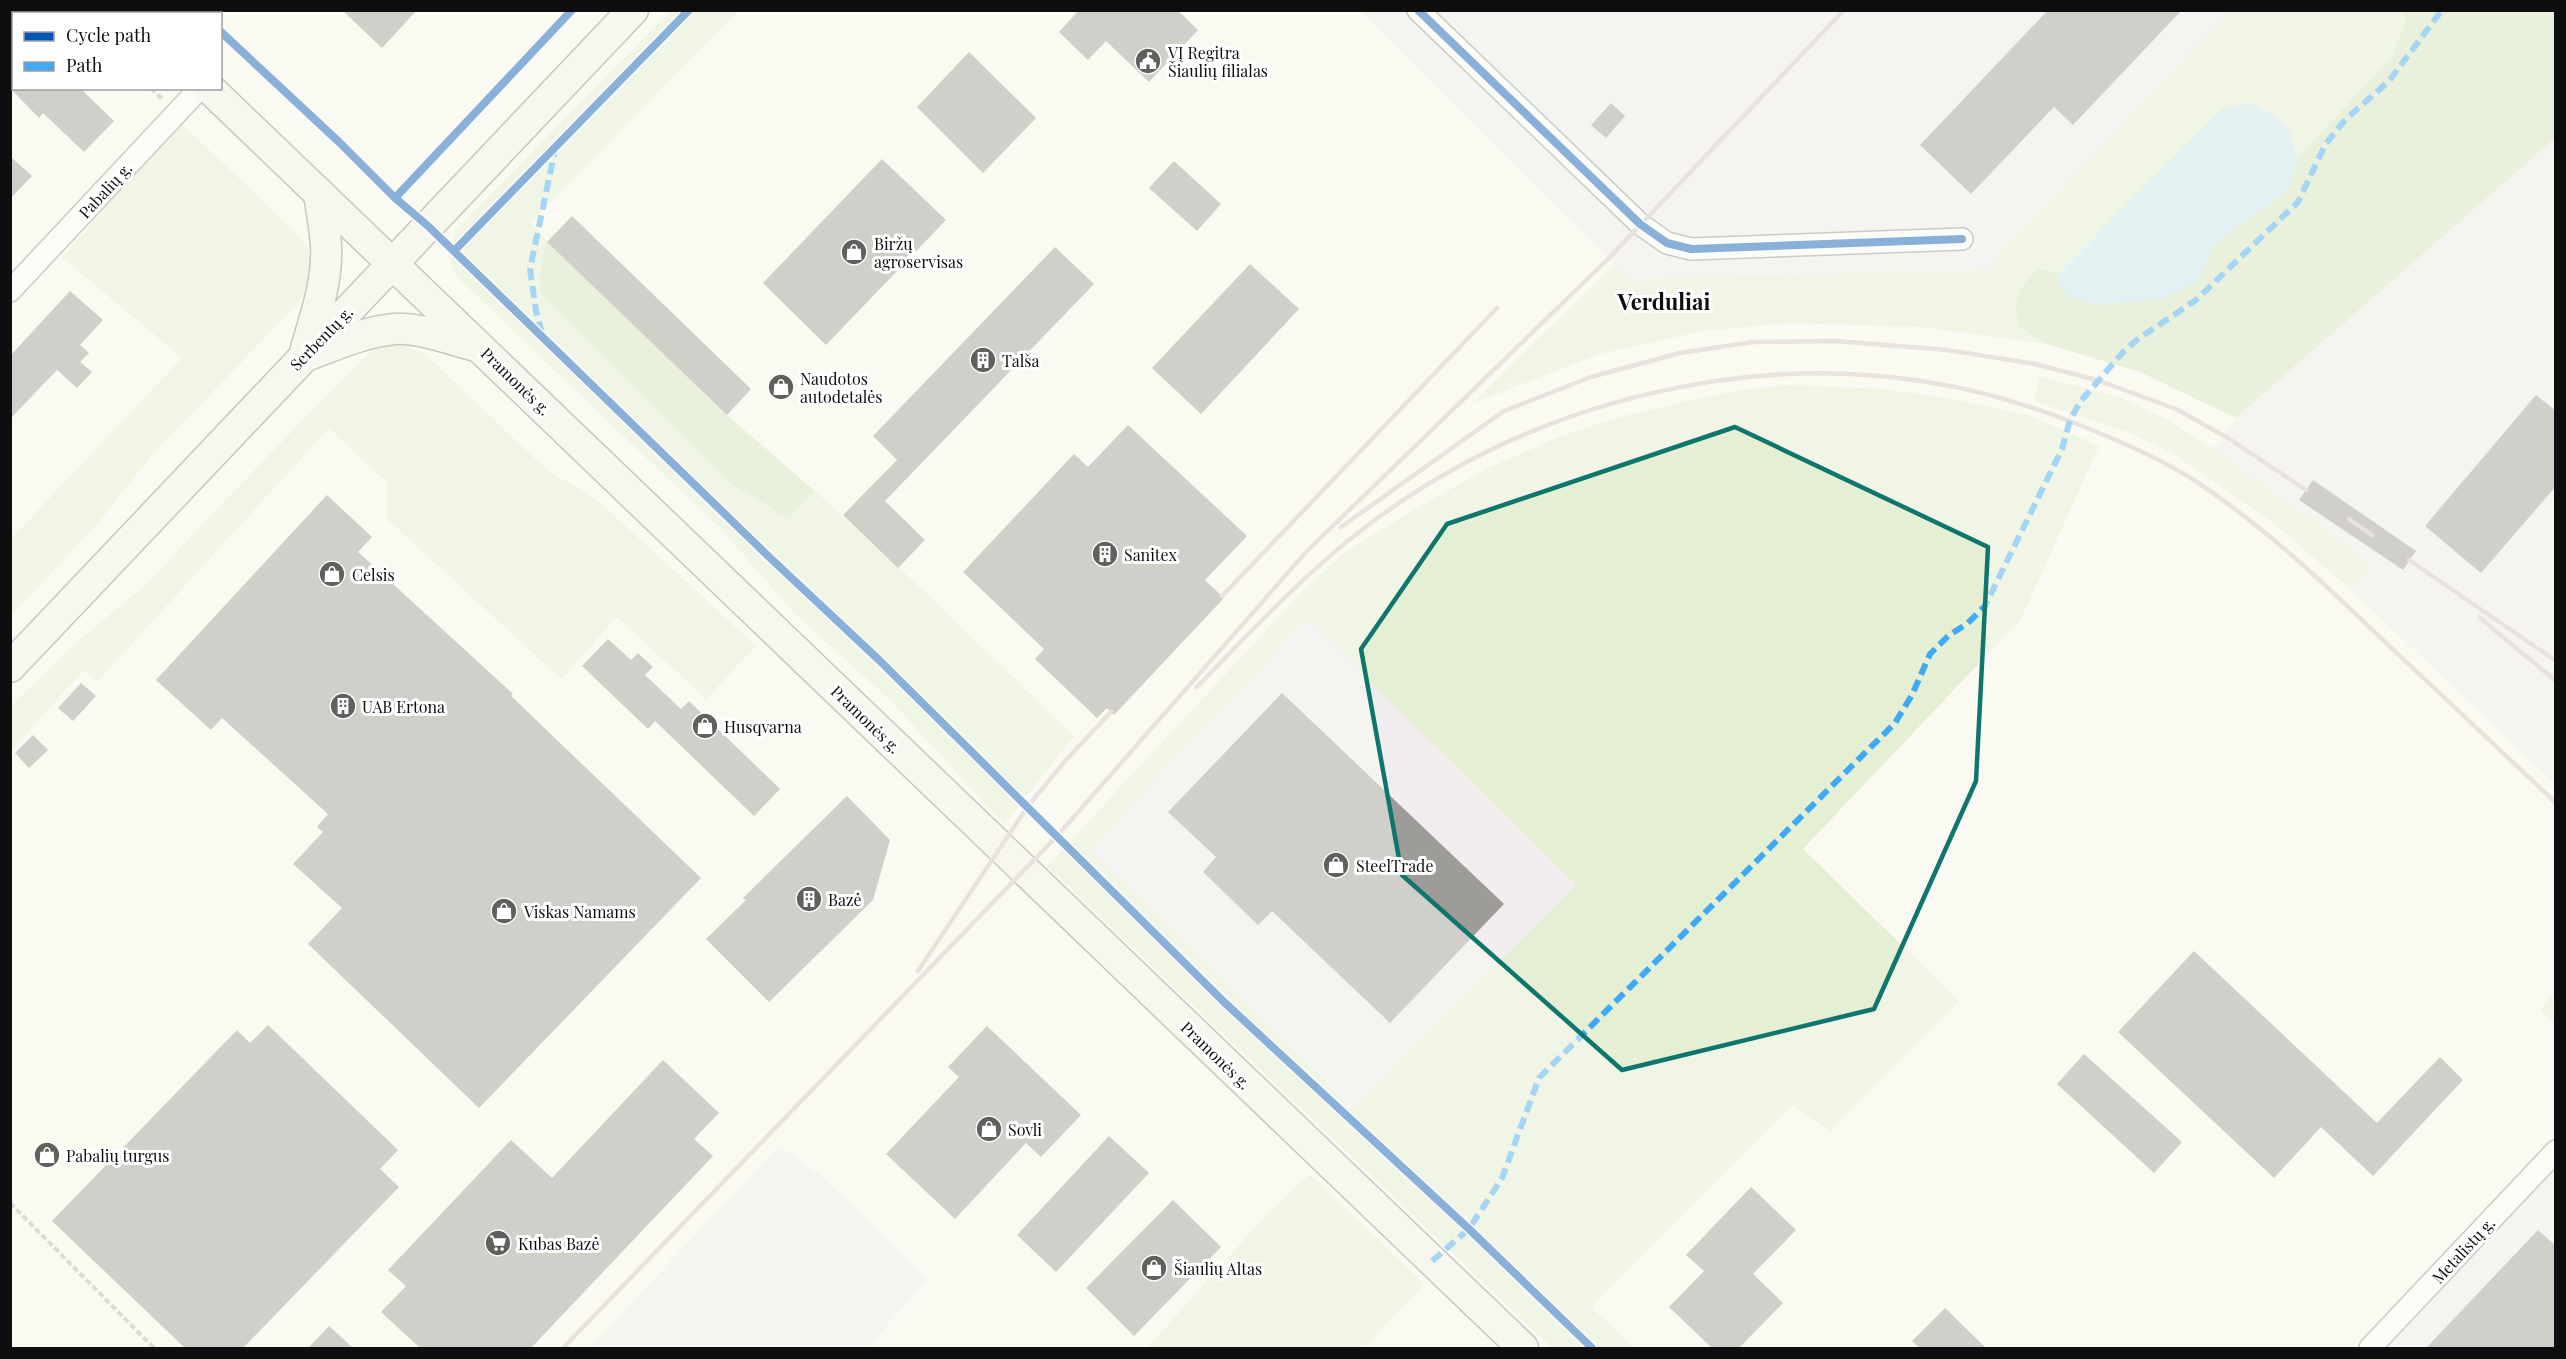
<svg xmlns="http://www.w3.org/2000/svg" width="2566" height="1359" font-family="'Playfair Display',serif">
<rect width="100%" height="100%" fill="#faf9f2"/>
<g fill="#f2edef">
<polygon points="1360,11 2229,11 1986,270 1629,279"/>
<polygon points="2555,138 2555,784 2350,589 2371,564 2214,449 2236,418"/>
<polygon points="1308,619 1577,885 1354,1109 1089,849"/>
<polygon points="779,1146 819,1174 928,1279 867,1348 589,1348"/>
<polygon points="2555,1168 2555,1348 2385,1348"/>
</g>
<g fill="#e5efd4" fill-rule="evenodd">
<path d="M670,11h68l-207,211 16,20 -8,24 249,252 27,-27 98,90 161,155 -70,88 -116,-126 -92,-83 -75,-86 -265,-253c-9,-18 -6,-29 1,-47z"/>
<polygon points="2229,11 2401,11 2406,21 2391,57 2297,158 2289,131 2224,108 2058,274 2039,268 2019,327 2047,344 1922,327 1788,323 1702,331 1599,354 1473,403 1615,264 1629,279 1986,270"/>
<path d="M180,122l116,111c4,5 10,10 12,16 6,17 -1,37 -8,52l-150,156 -51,65 -88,94v-77l171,-181 -120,-101z"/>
<polygon points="386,345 406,345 425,354 547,470 595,498 756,646 706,699 617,617 561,679 386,518 387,483 329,428 97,682 84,670 11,751 11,706 79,640 146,585 209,517 368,353"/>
<polygon points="2040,376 2124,399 2170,421 2214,449 2371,564 2350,589 2270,520 2172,453 2125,431 2034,401"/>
<path d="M1787,385l97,4 73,11 73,16 69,30 -78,173 -218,230 156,152 -129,130 -37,-26 -202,202 43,41h-82l-505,-482 250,-269 46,-43 60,-38 87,-49 69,-30 57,-19 67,-16 60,-12zM1307,619l269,266 -222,224 -265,-260z"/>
<polygon points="2555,992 2555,1025 2540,1010"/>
<polygon points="1310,1174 1424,1284 1364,1348 1147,1348 1269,1212"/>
</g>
<g fill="#d5e6c2">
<path d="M2401,11h154v127l-319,280 -96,-46 -93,-28 -28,-17c-7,-30 -1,-37 20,-59l19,6v10l139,-2 16,-35 23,-21 32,-20 22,-20 7,-28 94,-101 15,-36z"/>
<path d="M547,242l180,173 88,76 -26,27 -59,-35 -188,-189c-5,-20 -1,-33 5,-52z"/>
</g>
<polygon fill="#cbe6f2" points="2250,102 2272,114 2289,131 2297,158 2290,186 2268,206 2236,226 2214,247 2197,282 2161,299 2097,305 2069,297 2058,284 2058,274 2223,108"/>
<g fill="#9e9c98">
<polygon points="342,10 417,10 382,48"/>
<polygon points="1079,10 1177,10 1198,30 1149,82 1106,41 1088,60 1059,32"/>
<polygon points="2048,10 2182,10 2073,125 2054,107 1971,194 1920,145"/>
<polygon points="969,52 1036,118 983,173 917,107"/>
<polygon points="10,88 80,88 114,121 84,152 43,113 39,118"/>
<polygon points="1611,103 1625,116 1606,138 1591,125"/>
<polygon points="10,156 32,176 10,199"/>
<polygon points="882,159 946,220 826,345 763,283"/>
<polygon points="1174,161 1221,204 1197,231 1149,188"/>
<polygon points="572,216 751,389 727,415 547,242"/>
<polygon points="1055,247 1094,284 885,501 925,540 898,568 843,515 897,460 873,436"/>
<polygon points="1250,264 1299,309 1201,414 1152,368"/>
<polygon points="70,291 103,320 80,345 89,353 80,362 92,372 77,388 57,370 10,419 10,356"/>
<polygon points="2536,395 2556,411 2556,486 2481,573 2425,526"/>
<polygon points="1128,425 1247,536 1205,580 1224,598 1114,715 1107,708 1097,718 1035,659 1044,649 963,572 1074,454 1088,467"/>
<polygon points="2313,480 2416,551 2403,570 2299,500"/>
<polygon points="327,495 372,537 358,552 513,694 511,696 701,878 479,1108 308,944 342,908 293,864 323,832 317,827 328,814 222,718 211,730 156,680"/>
<polygon points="608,639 631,660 638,653 653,667 645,675 681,709 689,701 780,789 754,816 655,721 648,729 582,666"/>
<polygon points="81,683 96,696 73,721 58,708"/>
<polygon points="1282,693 1504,904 1390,1023 1272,911 1258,925 1203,872 1216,857 1168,812"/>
<polygon points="33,735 48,750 29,768 15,753"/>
<polygon points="847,796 890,840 873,900 769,1002 706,939 746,900 743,898"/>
<polygon points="2194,951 2377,1123 2440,1057 2463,1080 2373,1176 2321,1127 2274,1178 2118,1032"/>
<polygon points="268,1025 398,1150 380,1169 399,1187 243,1348 185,1348 52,1221 237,1030 250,1043"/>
<polygon points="987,1026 1081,1115 1041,1157 1026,1143 955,1219 886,1154 959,1077 948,1067"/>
<polygon points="2084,1054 2182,1142 2154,1173 2057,1084"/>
<polygon points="663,1060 719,1113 694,1139 713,1156 531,1348 420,1348 381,1312 406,1286 388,1270 511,1140 552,1178"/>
<polygon points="1109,1136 1149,1173 1056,1272 1017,1235"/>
<polygon points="1751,1187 1796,1230 1753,1274 1783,1303 1739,1348 1712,1348 1669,1307 1704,1271 1686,1255"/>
<polygon points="1173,1200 1221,1247 1134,1336 1086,1288"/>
<polygon points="2538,1230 2556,1246 2556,1348 2426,1348"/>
<polygon points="1945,1308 1986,1348 1920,1348 1912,1341"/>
<polygon points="329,1326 353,1348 308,1348"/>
</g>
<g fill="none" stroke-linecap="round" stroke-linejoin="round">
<g stroke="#949491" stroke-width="24">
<g id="street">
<polyline points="1418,10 1640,224 1667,243 1691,249 1962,239"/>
<polyline points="10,291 200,88"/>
<polyline points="2370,1348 2556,1151"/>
</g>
</g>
<g stroke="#8b8a87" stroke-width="33">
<g id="secondary">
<polyline points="127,10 130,14"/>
<polyline points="209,88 1523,1348"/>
<path d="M305,352c10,-35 23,-70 21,-107 -1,-17 -5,-35 -7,-52"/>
<path d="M308,355c28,-10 56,-23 86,-26 24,-2 58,11 82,17"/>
<polyline points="10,667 633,10"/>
</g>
</g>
<g stroke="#b8b8b6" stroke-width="4" stroke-dasharray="6 3" stroke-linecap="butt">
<polyline points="49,10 52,14"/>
<polyline points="151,88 163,100"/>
<polyline points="10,1203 154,1348"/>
</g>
<use href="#street" stroke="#fefefd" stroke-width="21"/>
<use href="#secondary" stroke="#f4f3ea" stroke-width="30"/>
<g stroke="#d5c6c6" stroke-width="4.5">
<polyline points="2349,519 2372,535"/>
<polyline points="1341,527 1504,411 1591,377 1680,353 1753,342 1837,341 1947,350 2035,364 2097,380 2176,409 2228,438 2306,490"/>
<polyline points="2409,560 2556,661"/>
<polyline points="1222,596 1497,308"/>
<polyline points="2480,618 2556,681"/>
<path d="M1197,687c60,-62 118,-125 189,-175 153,-109 355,-160 541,-130 60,9 121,29 177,53 31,13 64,28 93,47 69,46 129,103 189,161 57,53 113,106 170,160"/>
<polyline points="918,971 1028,806 1065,761 1111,712"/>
<polyline points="563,1348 1058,835 1306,552 1609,258 1844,10"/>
</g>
<g stroke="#3fa9f5" stroke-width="6" stroke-dasharray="12 6" stroke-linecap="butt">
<polyline points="198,10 201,14"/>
<polyline points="542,333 536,311 530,269 555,150"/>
<polyline points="1432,1261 1469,1229 1502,1178 1539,1078 1895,723 1912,695 1930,654 1948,636 1968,623 1985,606 2062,449 2070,420 2080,402 2123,352 2138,339 2196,300 2298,202 2325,145 2345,120 2389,81 2442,10"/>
</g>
<g stroke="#fff" stroke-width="11">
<g id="cycleway">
<polyline points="1418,10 1640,224 1667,243 1691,249 1962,239"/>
<polyline points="220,31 339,142 395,198 428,226 766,554 879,660 1224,1002 1469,1229 1592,1348"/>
<polyline points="395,198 572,10"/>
<polyline points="454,251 689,10"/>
</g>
</g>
<use href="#cycleway" stroke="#0057b8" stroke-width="8"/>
</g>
<path d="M0 0H2566V1359H0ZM1735,427l253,120 -12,234 -102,228 -252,61 -220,-195 -41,-226 86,-125z" fill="#faf9f2" fill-opacity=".55" fill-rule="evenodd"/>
<path fill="none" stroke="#0f766e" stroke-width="4.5" stroke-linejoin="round" d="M1735,427l253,120 -12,234 -102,228 -252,61 -220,-195 -41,-226 86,-125z"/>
<defs>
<g id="civic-disc" transform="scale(1.35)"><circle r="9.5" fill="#61605e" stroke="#fff"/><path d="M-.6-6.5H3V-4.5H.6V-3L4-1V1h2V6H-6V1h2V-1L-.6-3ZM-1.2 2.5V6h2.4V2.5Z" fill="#fff"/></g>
<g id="shop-disc" transform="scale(1.35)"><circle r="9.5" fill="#61605e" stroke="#fff"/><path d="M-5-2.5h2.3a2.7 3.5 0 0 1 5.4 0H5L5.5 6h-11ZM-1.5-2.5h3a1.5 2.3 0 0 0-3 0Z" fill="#fff"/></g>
<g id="building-disc" transform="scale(1.35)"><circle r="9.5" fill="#61605e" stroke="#fff"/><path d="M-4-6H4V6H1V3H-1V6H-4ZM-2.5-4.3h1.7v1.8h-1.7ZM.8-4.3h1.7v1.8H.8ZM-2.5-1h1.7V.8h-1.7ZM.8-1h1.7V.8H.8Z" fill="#fff"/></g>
<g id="supermarket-disc" transform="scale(1.35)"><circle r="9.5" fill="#61605e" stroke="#fff"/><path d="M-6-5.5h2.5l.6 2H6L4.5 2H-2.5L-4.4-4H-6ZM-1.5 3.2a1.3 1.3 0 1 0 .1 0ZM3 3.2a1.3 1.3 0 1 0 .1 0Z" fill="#fff"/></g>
</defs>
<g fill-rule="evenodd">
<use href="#civic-disc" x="1148" y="61"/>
<use href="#shop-disc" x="854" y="252"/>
<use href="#building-disc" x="983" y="360"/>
<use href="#shop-disc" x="781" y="387"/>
<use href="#building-disc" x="1105" y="554"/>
<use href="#shop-disc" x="332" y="574"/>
<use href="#building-disc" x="343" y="706"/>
<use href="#shop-disc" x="705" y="726"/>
<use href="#shop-disc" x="1336" y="865"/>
<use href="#building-disc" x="809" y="899"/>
<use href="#shop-disc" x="504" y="911"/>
<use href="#shop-disc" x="989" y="1129"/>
<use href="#shop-disc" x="47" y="1155"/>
<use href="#supermarket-disc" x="498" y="1243"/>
<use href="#shop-disc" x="1154" y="1268"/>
</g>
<g text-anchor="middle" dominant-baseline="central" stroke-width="6" stroke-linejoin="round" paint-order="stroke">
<g font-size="16" fill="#0e0e0e" stroke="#fff" text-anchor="start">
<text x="1168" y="52">VĮ Regitra<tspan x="1168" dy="18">Šiaulių filialas</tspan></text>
<text x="874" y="243">Biržų<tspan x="874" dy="18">agroservisas</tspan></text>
<text x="1002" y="360">Talša</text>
<text x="800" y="378">Naudotos<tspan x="800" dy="18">autodetalės</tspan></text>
<text x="1124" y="554">Sanitex</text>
<text x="352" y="574">Celsis</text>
<text x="362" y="706">UAB Ertona</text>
<text x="724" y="726">Husqvarna</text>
<text x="1356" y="865">SteelTrade</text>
<text x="828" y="899">Bazė</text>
<text x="524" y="911">Viskas Namams</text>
<text x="1008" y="1129">Sovli</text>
<text x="66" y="1155">Pabalių turgus</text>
<text x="518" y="1243">Kubas Bazė</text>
<text x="1174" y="1268">Šiaulių Altas</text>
</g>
<g font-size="16" fill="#0e0e0e" stroke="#fff">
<text transform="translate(105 190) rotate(-47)">Pabalių g.</text>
<text transform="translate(321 338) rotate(-46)">Serbentų g.</text>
<text transform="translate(516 381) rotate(44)">Pramonės g.</text>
<text transform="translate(866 719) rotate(44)">Pramonės g.</text>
<text transform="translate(1216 1055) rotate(44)">Pramonės g.</text>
<text transform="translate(2463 1250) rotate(-47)">Metalistų g.</text>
</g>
<g font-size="22" font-weight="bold" fill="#0e0e0e" stroke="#fff">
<text x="1664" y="301">Verduliai</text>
</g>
</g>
<rect width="2566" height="1359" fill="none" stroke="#0e0e0e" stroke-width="24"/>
<rect x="12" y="12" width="210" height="78" fill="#ffffff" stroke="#9f9f9f" stroke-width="1.5"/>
<rect x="24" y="32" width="30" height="9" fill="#0057b8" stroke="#9f9f9f" stroke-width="1.5"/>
<text x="66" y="42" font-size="18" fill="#0e0e0e">Cycle path</text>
<rect x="24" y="62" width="30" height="9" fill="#3fa9f5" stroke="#9f9f9f" stroke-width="1.5"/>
<text x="66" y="72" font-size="18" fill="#0e0e0e">Path</text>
</svg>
